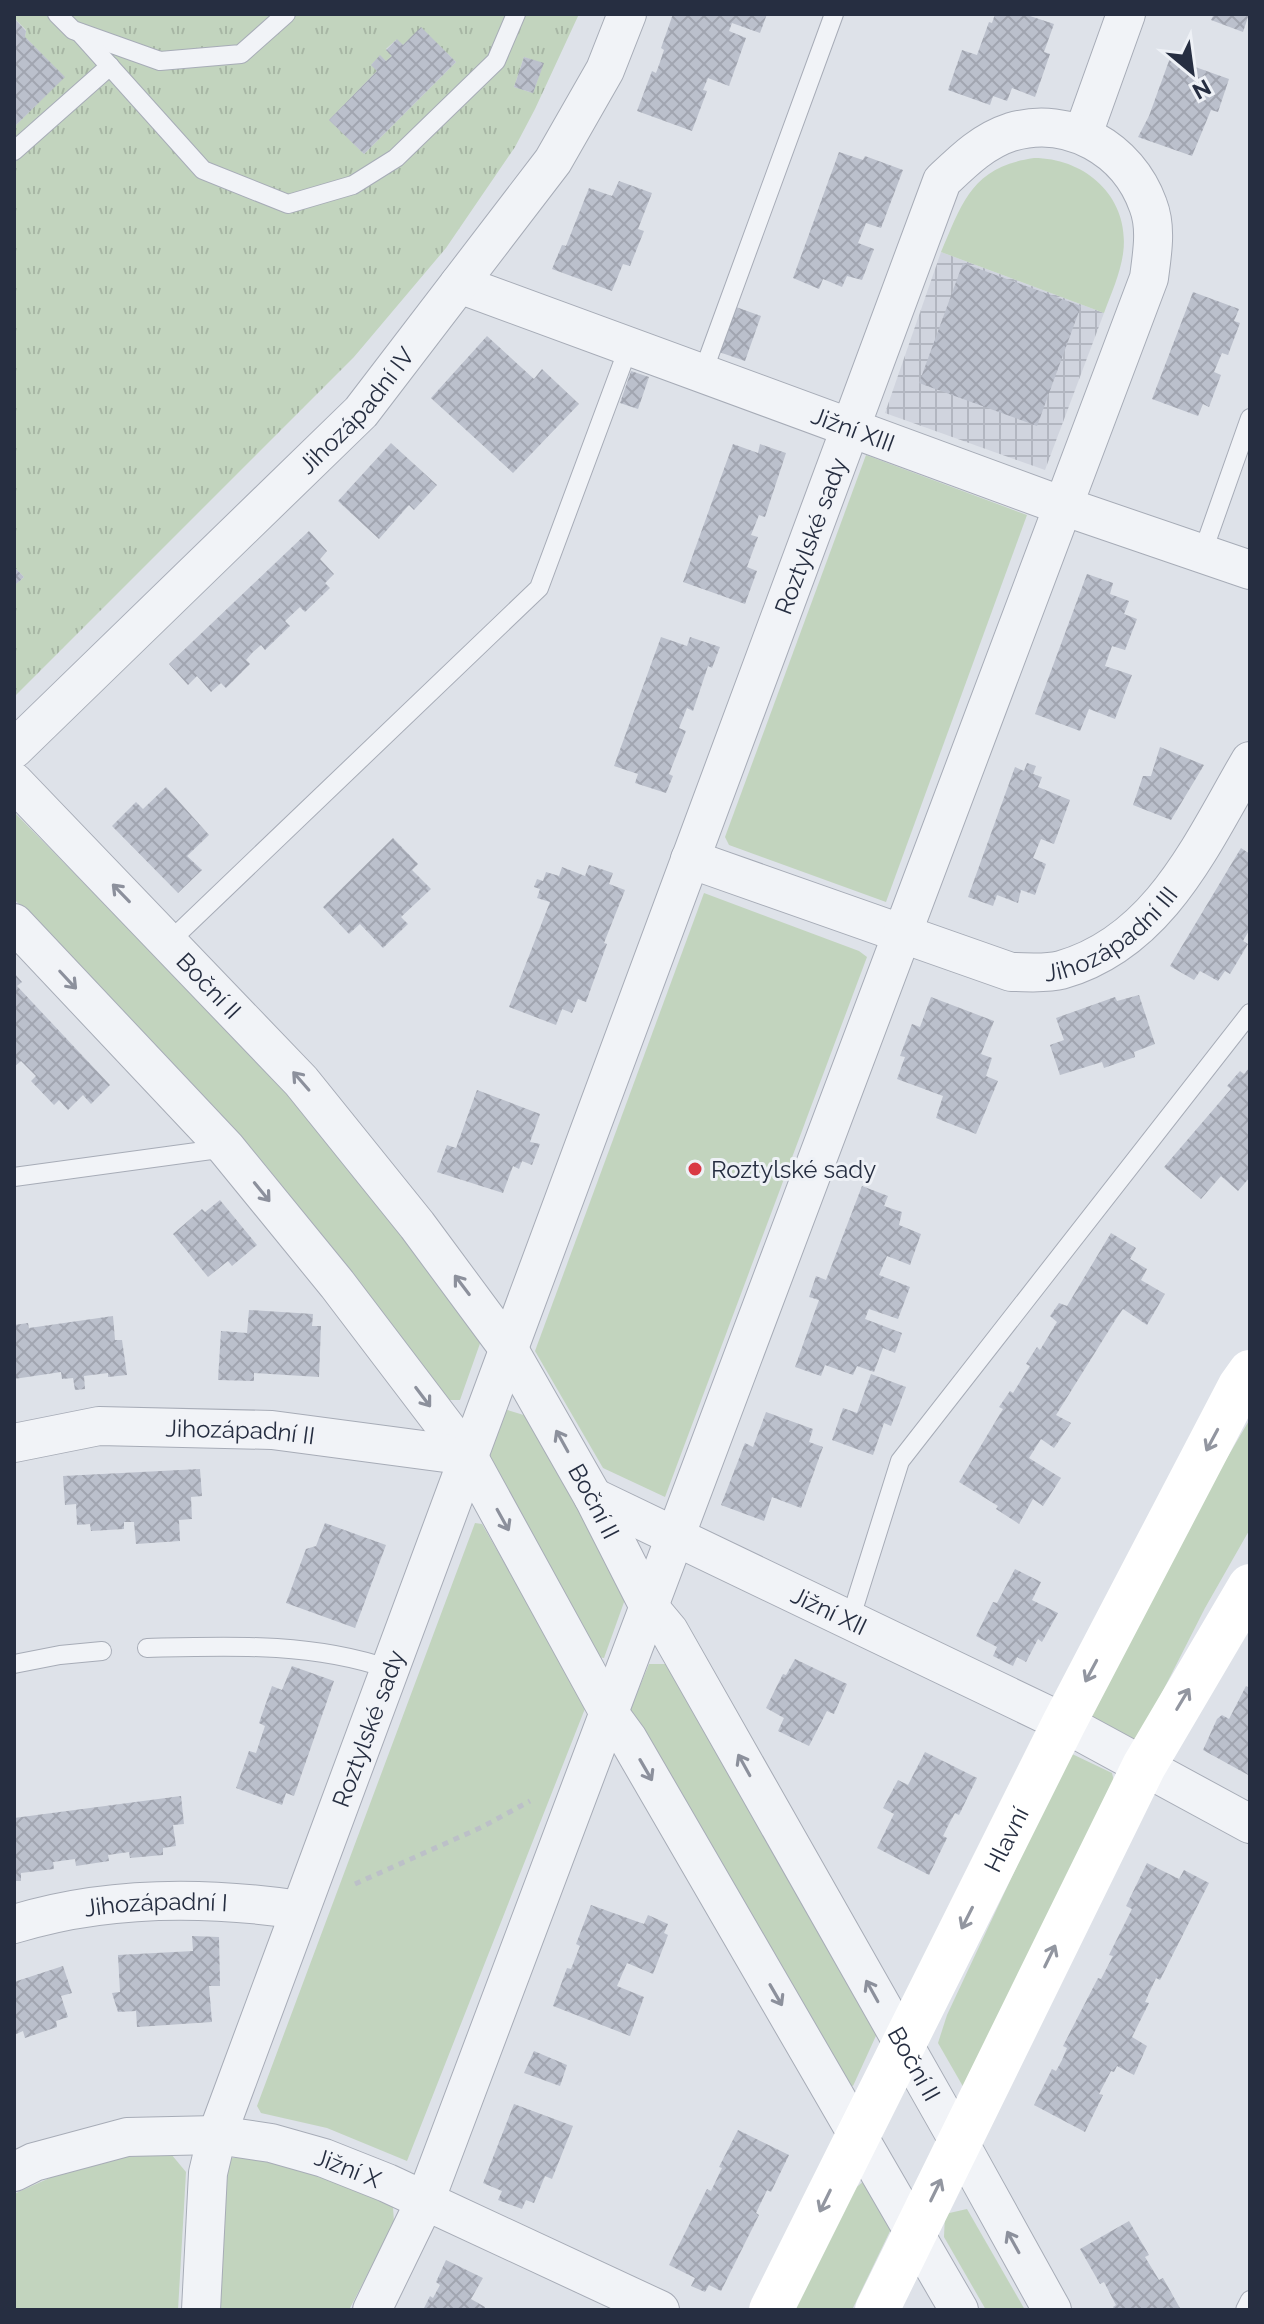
<svg xmlns="http://www.w3.org/2000/svg" width="1264" height="2324" font-family="Raleway,sans-serif">
<defs>
<pattern id="industrial-grid" width="8" height="8" patternUnits="userSpaceOnUse" patternTransform="scale(2)"><rect width="8" height="8" fill="#d0d4de"/><path d="M0 4h8M4 0v8" fill="none" stroke="#b2b6c0"/></pattern>
<pattern id="park-tufts" width="24" height="20" patternUnits="userSpaceOnUse" patternTransform="scale(2)"><rect width="24" height="20" fill="#c2d4be"/><path d="M3 7l-1-3M5 7V3M7 7l1-3M15 17l-1-3M17 17v-4M19 17l1-3" fill="none" stroke="#a7b6a4"/></pattern>
<pattern id="building-cross-hatch" width="8" height="8" patternUnits="userSpaceOnUse" patternTransform="scale(2)"><rect width="8" height="8" fill="#bbc0cc"/><path d="M0 0l8 8M0 8l8-8" fill="none" stroke="#a1a5b0"/></pattern>
</defs>
<rect width="100%" height="100%" fill="#dee2e9"/>
<polygon fill="url(#industrial-grid)" points="941,252 1104,313 1045,470 885,413"/>
<g fill="#c2d4be">
<path d="M1034,158c52,0 97,40 89,96 -3,20 -12,40 -19,59l-163,-61c22,-51 31,-85 93,-94z"/>
<polygon points="866,455 1027,515 886,902 729,845 725,837"/>
<polygon points="14,812 287,1089 483,1335 460,1400 446,1400 236,1134 14,899"/>
<polygon points="704,893 859,951 867,957 665,1497 603,1468 535,1351"/>
<polygon points="504,1409 527,1416 628,1591 604,1658 597,1657 485,1465"/>
<polygon points="1250,1419 1250,1529 1205,1608 1139,1738 1127,1741 1088,1715 1191,1519"/>
<polygon points="475,1523 482,1524 586,1706 407,2161 327,2128 261,2113 257,2106"/>
<polygon points="649,1664 666,1664 880,2027 853,2086 841,2082 626,1720"/>
<polygon points="1070,1753 1112,1773 1115,1785 965,2090 938,2043 947,2015"/>
<polygon points="171,2154 186,2172 178,2310 14,2310 14,2194 65,2171 127,2157"/>
<polygon points="250,2157 316,2173 393,2207 394,2223 349,2310 215,2310 224,2168 230,2158"/>
<polygon points="864,2181 891,2229 852,2310 794,2310 853,2190"/>
<polygon points="967,2209 1025,2310 986,2310 944,2237 945,2214"/>
</g>
<path fill="url(#park-tufts)" fill-rule="evenodd" d="M14,14h565l-44,95 -20,38 -69,101 -92,109 -340,340v-111l10,-9 -10,-10v-440l50,-50 -39,-40 1,-7 -12,-12zM421,28l35,34 -92,92 -35,-34 48,-49 -5,-7 8,-8 6,5 6,-5 -6,-7 10,-9 7,5zM524,57l19,7 -10,29 -19,-6z"/>
<g fill="url(#building-cross-hatch)">
<polygon points="673,14 767,14 760,33 732,23 729,31 746,38 729,86 708,78 703,90 707,91 692,131 637,111 652,71 656,73 660,62 664,50 661,48"/>
<polygon points="995,14 1024,14 1054,24 1044,52 1050,54 1035,97 1012,88 1007,101 993,96 990,105 948,90 962,50 977,55 989,22 992,23"/>
<polygon points="1214,14 1249,14 1243,32 1211,20"/>
<polygon points="14,18 26,31 25,37 65,77 14,127"/>
<polygon points="421,27 456,62 364,154 329,120 377,71 371,65 380,55 386,61 392,56 386,50 397,39 403,45"/>
<polygon points="524,57 544,63 533,93 514,87"/>
<polygon points="1170,58 1229,79 1218,112 1211,110 1192,156 1138,137 1149,116"/>
<polygon points="839,152 863,160 865,156 903,170 881,228 866,223 858,243 874,249 862,280 847,276 842,287 823,279 819,289 793,278"/>
<polygon points="619,181 652,193 638,229 644,231 630,266 623,264 612,291 552,269 562,245 566,246 589,188 612,196"/>
<polygon points="963,263 1081,306 1037,426 919,383"/>
<polygon points="1193,292 1239,309 1234,321 1240,323 1228,355 1222,353 1214,372 1221,375 1209,407 1203,404 1198,416 1152,399"/>
<polygon points="736,307 761,316 745,361 719,352"/>
<polygon points="487,336 534,379 542,369 579,404 513,473 431,398"/>
<polygon points="631,371 649,377 638,409 620,403"/>
<polygon points="391,443 437,485 414,510 409,505 379,539 338,501"/>
<polygon points="733,444 758,453 760,444 786,453 765,517 759,515 751,535 758,537 747,567 757,571 745,604 683,582"/>
<polygon points="309,531 327,551 320,559 334,574 325,583 330,588 305,612 300,607 285,621 290,626 265,650 261,645 253,652 246,660 250,664 226,688 221,683 211,692 197,676 188,685 169,664"/>
<polygon points="14,567 24,577 14,586"/>
<polygon points="1087,574 1113,583 1110,594 1129,601 1124,614 1137,619 1125,650 1112,646 1105,666 1132,675 1115,719 1089,709 1080,731 1035,714"/>
<polygon points="661,637 687,646 690,637 720,647 712,668 708,666 693,711 687,708 679,728 686,731 669,774 673,776 666,793 635,783 638,774 614,766"/>
<polygon points="1160,747 1204,765 1171,820 1133,805 1143,776 1151,776"/>
<polygon points="1027,763 1036,766 1033,774 1042,777 1038,787 1070,800 1054,844 1041,839 1033,858 1046,864 1035,895 1021,890 1018,903 997,895 993,906 968,897 1015,767 1024,771"/>
<polygon points="166,787 209,835 187,856 202,870 178,893 112,826 136,802 143,809"/>
<polygon points="393,838 418,864 412,870 431,889 401,917 408,924 383,948 360,924 349,934 323,907"/>
<polygon points="1241,848 1250,854 1250,929 1243,941 1248,944 1230,974 1225,971 1218,981 1200,971 1194,980 1170,966"/>
<polygon points="589,865 613,873 609,884 625,890 604,943 607,944 586,1002 578,999 572,1013 562,1009 556,1025 509,1007 550,902 537,898 540,889 534,887 537,879 543,881 546,872 559,876 562,867 585,876"/>
<polygon points="14,973 22,982 17,986 110,1085 91,1104 83,1095 68,1110 59,1100 54,1105 31,1081 36,1076 21,1061 14,1067"/>
<polygon points="1139,995 1155,1044 1134,1052 1135,1057 1104,1068 1102,1062 1060,1075 1050,1045 1064,1040 1056,1018 1115,997 1117,1001"/>
<polygon points="931,997 994,1021 981,1054 992,1058 986,1076 998,1081 976,1134 936,1118 943,1096 897,1079 905,1057 900,1056 912,1024 920,1027"/>
<polygon points="1250,1067 1250,1177 1238,1191 1221,1176 1201,1199 1164,1167 1231,1089 1227,1086 1240,1071 1244,1074"/>
<polygon points="477,1090 540,1114 530,1142 540,1144 532,1165 522,1161 519,1169 513,1166 503,1193 437,1172 447,1145 456,1148"/>
<polygon points="862,1186 888,1196 884,1206 902,1212 899,1225 921,1234 910,1265 887,1256 879,1275 910,1287 898,1319 869,1309 865,1319 902,1333 895,1353 883,1348 874,1372 857,1366 853,1375 825,1365 821,1376 795,1367 819,1300 809,1297 816,1276 826,1280"/>
<polygon points="220,1200 257,1245 232,1266 228,1261 208,1277 173,1234 202,1209 205,1212"/>
<polygon points="1111,1233 1136,1248 1130,1259 1147,1269 1141,1280 1165,1294 1147,1325 1123,1309 1116,1319 1056,1415 1071,1423 1054,1448 1041,1439 1029,1458 1061,1478 1043,1506 1033,1499 1019,1524 996,1509 998,1506 959,1482 1003,1409 999,1407 1010,1391 1013,1393 1030,1366 1026,1364 1037,1347 1040,1350 1057,1322 1050,1316 1059,1303 1067,1306"/>
<polygon points="249,1310 313,1314 312,1326 321,1326 319,1377 254,1373 254,1381 218,1380 221,1331 247,1333"/>
<polygon points="113,1316 115,1340 122,1340 127,1375 108,1377 108,1373 84,1376 85,1389 75,1390 73,1378 62,1379 61,1372 14,1379 14,1325 28,1323 29,1328"/>
<polygon points="871,1374 906,1387 891,1426 884,1423 873,1455 832,1440 843,1408 857,1413"/>
<polygon points="766,1412 813,1429 809,1442 823,1447 801,1508 772,1497 764,1521 721,1505 745,1443 753,1447"/>
<polygon points="200,1469 202,1496 191,1497 192,1519 179,1520 180,1541 136,1544 134,1522 124,1522 124,1529 91,1531 90,1524 77,1525 76,1504 65,1505 63,1476"/>
<polygon points="325,1523 386,1545 355,1628 286,1603 306,1549 316,1546"/>
<polygon points="1015,1569 1041,1582 1032,1600 1058,1613 1042,1642 1038,1639 1026,1662 1017,1657 1013,1666 993,1656 997,1647 976,1636 993,1602 997,1603"/>
<polygon points="795,1659 847,1684 834,1714 827,1711 809,1746 778,1731 784,1718 766,1708 783,1674 786,1675"/>
<polygon points="292,1666 334,1681 294,1796 286,1793 282,1805 236,1788 249,1751 256,1753 265,1726 259,1723 272,1686 282,1690"/>
<polygon points="1246,1686 1250,1688 1250,1776 1203,1750 1217,1719 1222,1715 1229,1719"/>
<polygon points="925,1752 977,1778 959,1815 955,1813 949,1824 943,1836 947,1838 929,1875 877,1848 894,1814 883,1808 898,1780 908,1785"/>
<polygon points="181,1796 184,1824 173,1825 176,1846 163,1848 163,1855 130,1858 129,1852 108,1855 109,1861 76,1866 75,1859 53,1862 54,1869 21,1873 21,1881 14,1881 14,1818"/>
<polygon points="1147,1863 1179,1879 1184,1870 1209,1883 1160,1980 1156,1978 1145,2002 1149,2003 1132,2037 1147,2046 1134,2075 1117,2066 1114,2072 1111,2071 1099,2094 1103,2095 1085,2132 1034,2105 1052,2069 1056,2071 1062,2060 1067,2048 1063,2046 1081,2011 1098,1978 1101,1979 1113,1956 1109,1955 1132,1909 1126,1906"/>
<polygon points="591,1905 644,1924 648,1915 668,1924 664,1933 668,1935 653,1974 627,1963 617,1986 644,1997 630,2036 553,2006 567,1968 571,1969 580,1946 576,1944"/>
<polygon points="192,1936 219,1937 220,1986 209,1986 212,2022 137,2027 136,2011 118,2012 112,1993 120,1992 118,1955 193,1951"/>
<polygon points="63,1966 72,1993 61,1996 68,2017 56,2021 57,2027 25,2038 23,2031 14,2035 14,1982"/>
<polygon points="534,2051 567,2065 560,2086 524,2073"/>
<polygon points="514,2104 573,2126 552,2179 545,2176 534,2203 526,2200 522,2209 498,2200 502,2191 483,2183"/>
<polygon points="738,2130 789,2155 771,2192 767,2190 756,2213 759,2215 721,2291 709,2285 705,2292 691,2286 695,2278 669,2265 707,2189 711,2191 722,2168 719,2167"/>
<polygon points="1129,2221 1149,2255 1145,2257 1159,2280 1163,2278 1181,2310 1115,2310 1113,2307 1116,2305 1104,2282 1100,2284 1080,2249"/>
<polygon points="446,2260 483,2278 471,2299 485,2307 484,2310 423,2310 430,2296 433,2298 440,2285 436,2282"/>
</g>
<g fill="none" stroke-linecap="round" stroke-linejoin="round">
<g stroke="#a7acb7" stroke-width="20">
<g id="lane">
<polyline points="57,14 73,30 160,61 241,54 286,14"/>
<polyline points="80,33 203,170 288,204 353,185 396,158 496,61 516,14"/>
<polyline points="14,151 110,66"/>
<polyline points="703,372 834,14"/>
<polyline points="1202,554 1250,418"/>
<polyline points="168,943 539,588 629,346"/>
<polyline points="14,1177 226,1148"/>
<polyline points="850,1620 900,1461 1250,1013"/>
<path d="M147,1648c82,-2 164,-6 242,21"/>
<polyline points="14,1664 60,1655 102,1651"/>
<polyline points="1245,2310 1250,2300"/>
</g>
</g>
<g stroke="#a7acb7" stroke-width="40">
<g id="street">
<polyline points="1083,134 1126,14"/>
<path id="s1" d="M459,284l604,222 187,64"/>
<path id="s2" d="M14,749l347,-337 192,-251 52,-91 22,-56"/>
<path id="s3" d="M14,782l287,299 116,144 91,123 85,149 56,110 20,24 290,511 93,168"/>
<path id="s4" d="M690,859l321,113c16,0 35,2 50,-2 99,-28 141,-127 189,-209"/>
<polyline points="14,923 226,1148 337,1284 448,1430 468,1456 609,1713 628,1739 959,2310"/>
<path id="s5" d="M14,1443l85,-17 173,4 196,26"/>
<path id="s6" d="M593,1497l471,226 186,101"/>
<path id="s7" d="M14,1924c91,-28 192,-28 286,-14"/>
<path id="s8" d="M14,2172l20,-10 93,-25 90,-2 54,8 53,15 63,25 273,127"/>
<path id="s9" d="M201,2310l7,-137 9,-38 725,-1954c21,-20 41,-40 69,-49 58,-17 117,17 137,73 9,23 4,49 1,73l-724,1923 -53,109"/>
</g>
</g>
<polyline stroke="#bcc0c8" stroke-width="5" stroke-dasharray="6 6" stroke-linecap="butt" points="355,1884 482,1827 530,1801"/>
<use href="#lane" stroke="#f1f3f7" stroke-width="18"/>
<use href="#street" stroke="#f1f3f7" stroke-width="38"/>
<g stroke="#fff" stroke-width="44">
<path id="s10" d="M771,2310l293,-587 176,-337 10,-14"/>
<polyline points="877,2310 1144,1766 1250,1586"/>
</g>
</g>
<defs><path id="oneway-shaft" d="M-6 0H5M1.5-3L5.5 0L1.5 3" fill="none" stroke-width="1.6" stroke-linecap="round" stroke-linejoin="round" transform="scale(2)"/></defs>
<g stroke="#8c909c">
<use href="#oneway-shaft" transform="translate(121 893) rotate(-134)"/>
<use href="#oneway-shaft" transform="translate(68 980) rotate(47)"/>
<use href="#oneway-shaft" transform="translate(301 1081) rotate(-131)"/>
<use href="#oneway-shaft" transform="translate(262 1192) rotate(51)"/>
<use href="#oneway-shaft" transform="translate(462 1285) rotate(-127)"/>
<use href="#oneway-shaft" transform="translate(423 1397) rotate(53)"/>
<use href="#oneway-shaft" transform="translate(562 1441) rotate(-119)"/>
<use href="#oneway-shaft" transform="translate(503 1520) rotate(61)"/>
<use href="#oneway-shaft" transform="translate(744 1765) rotate(-119)"/>
<use href="#oneway-shaft" transform="translate(646 1770) rotate(60)"/>
<use href="#oneway-shaft" transform="translate(872 1991) rotate(-119)"/>
<use href="#oneway-shaft" transform="translate(776 1995) rotate(60)"/>
<use href="#oneway-shaft" transform="translate(1013 2242) rotate(-119)"/>
</g>
<g stroke="#9296a0">
<use href="#oneway-shaft" transform="translate(1212 1440) rotate(118)"/>
<use href="#oneway-shaft" transform="translate(1091 1671) rotate(118)"/>
<use href="#oneway-shaft" transform="translate(1183 1699) rotate(-59)"/>
<use href="#oneway-shaft" transform="translate(967 1918) rotate(117)"/>
<use href="#oneway-shaft" transform="translate(1050 1956) rotate(-64)"/>
<use href="#oneway-shaft" transform="translate(936 2190) rotate(-64)"/>
<use href="#oneway-shaft" transform="translate(825 2201) rotate(116)"/>
</g>
<circle fill="#d93844" stroke="#eef1f6" stroke-width="3" cx="695" cy="1169" r="8"/>
<g text-anchor="middle" dominant-baseline="central" stroke-width="6" stroke-linejoin="round" paint-order="stroke">
<g font-size="24" fill="#262e41" stroke="#eef1f6">
<text stroke="none"><textPath href="#s2" startOffset="482">Jihozápadní IV</textPath></text>
<text stroke="none"><textPath href="#s1" startOffset="420">Jižní XIII</textPath></text>
<text stroke="none"><textPath href="#s9" startOffset="1882">Roztylské sady</textPath></text>
<text stroke="none"><textPath href="#s4" startOffset="452">Jihozápadní III</textPath></text>
<text stroke="none"><textPath href="#s3" startOffset="282">Boční II</textPath></text>
<text stroke="none"><textPath href="#s5" startOffset="228">Jihozápadní II</textPath></text>
<text stroke="none"><textPath href="#s3" startOffset="928">Boční II</textPath></text>
<text stroke="none"><textPath href="#s6" startOffset="262">Jižní XII</textPath></text>
<text stroke="none"><textPath href="#s9" startOffset="610">Roztylské sady</textPath></text>
<text stroke="none"><textPath href="#s10" startOffset="526">Hlavní</textPath></text>
<text stroke="none"><textPath href="#s7" startOffset="144">Jihozápadní I</textPath></text>
<text stroke="none"><textPath href="#s3" startOffset="1576">Boční II</textPath></text>
<text stroke="none"><textPath href="#s8" startOffset="344">Jižní X</textPath></text>
</g>
<g font-size="24" fill="#262e41" stroke="#eef1f6" text-anchor="start">
<text x="711" y="1169">Roztylské sady</text>
</g>
</g>
<rect width="1264" height="2324" fill="none" stroke="#262e41" stroke-width="32"/>
<g transform="translate(1192 72) rotate(151)" stroke="#eef1f6" stroke-width="6" paint-order="stroke">
<path d="M0-6L14 30L0 20L-14 30Z" fill="#262e41"/>
<text y="-12" font-size="22" font-weight="bold" text-anchor="middle" fill="#262e41">N</text>
</g>
</svg>
